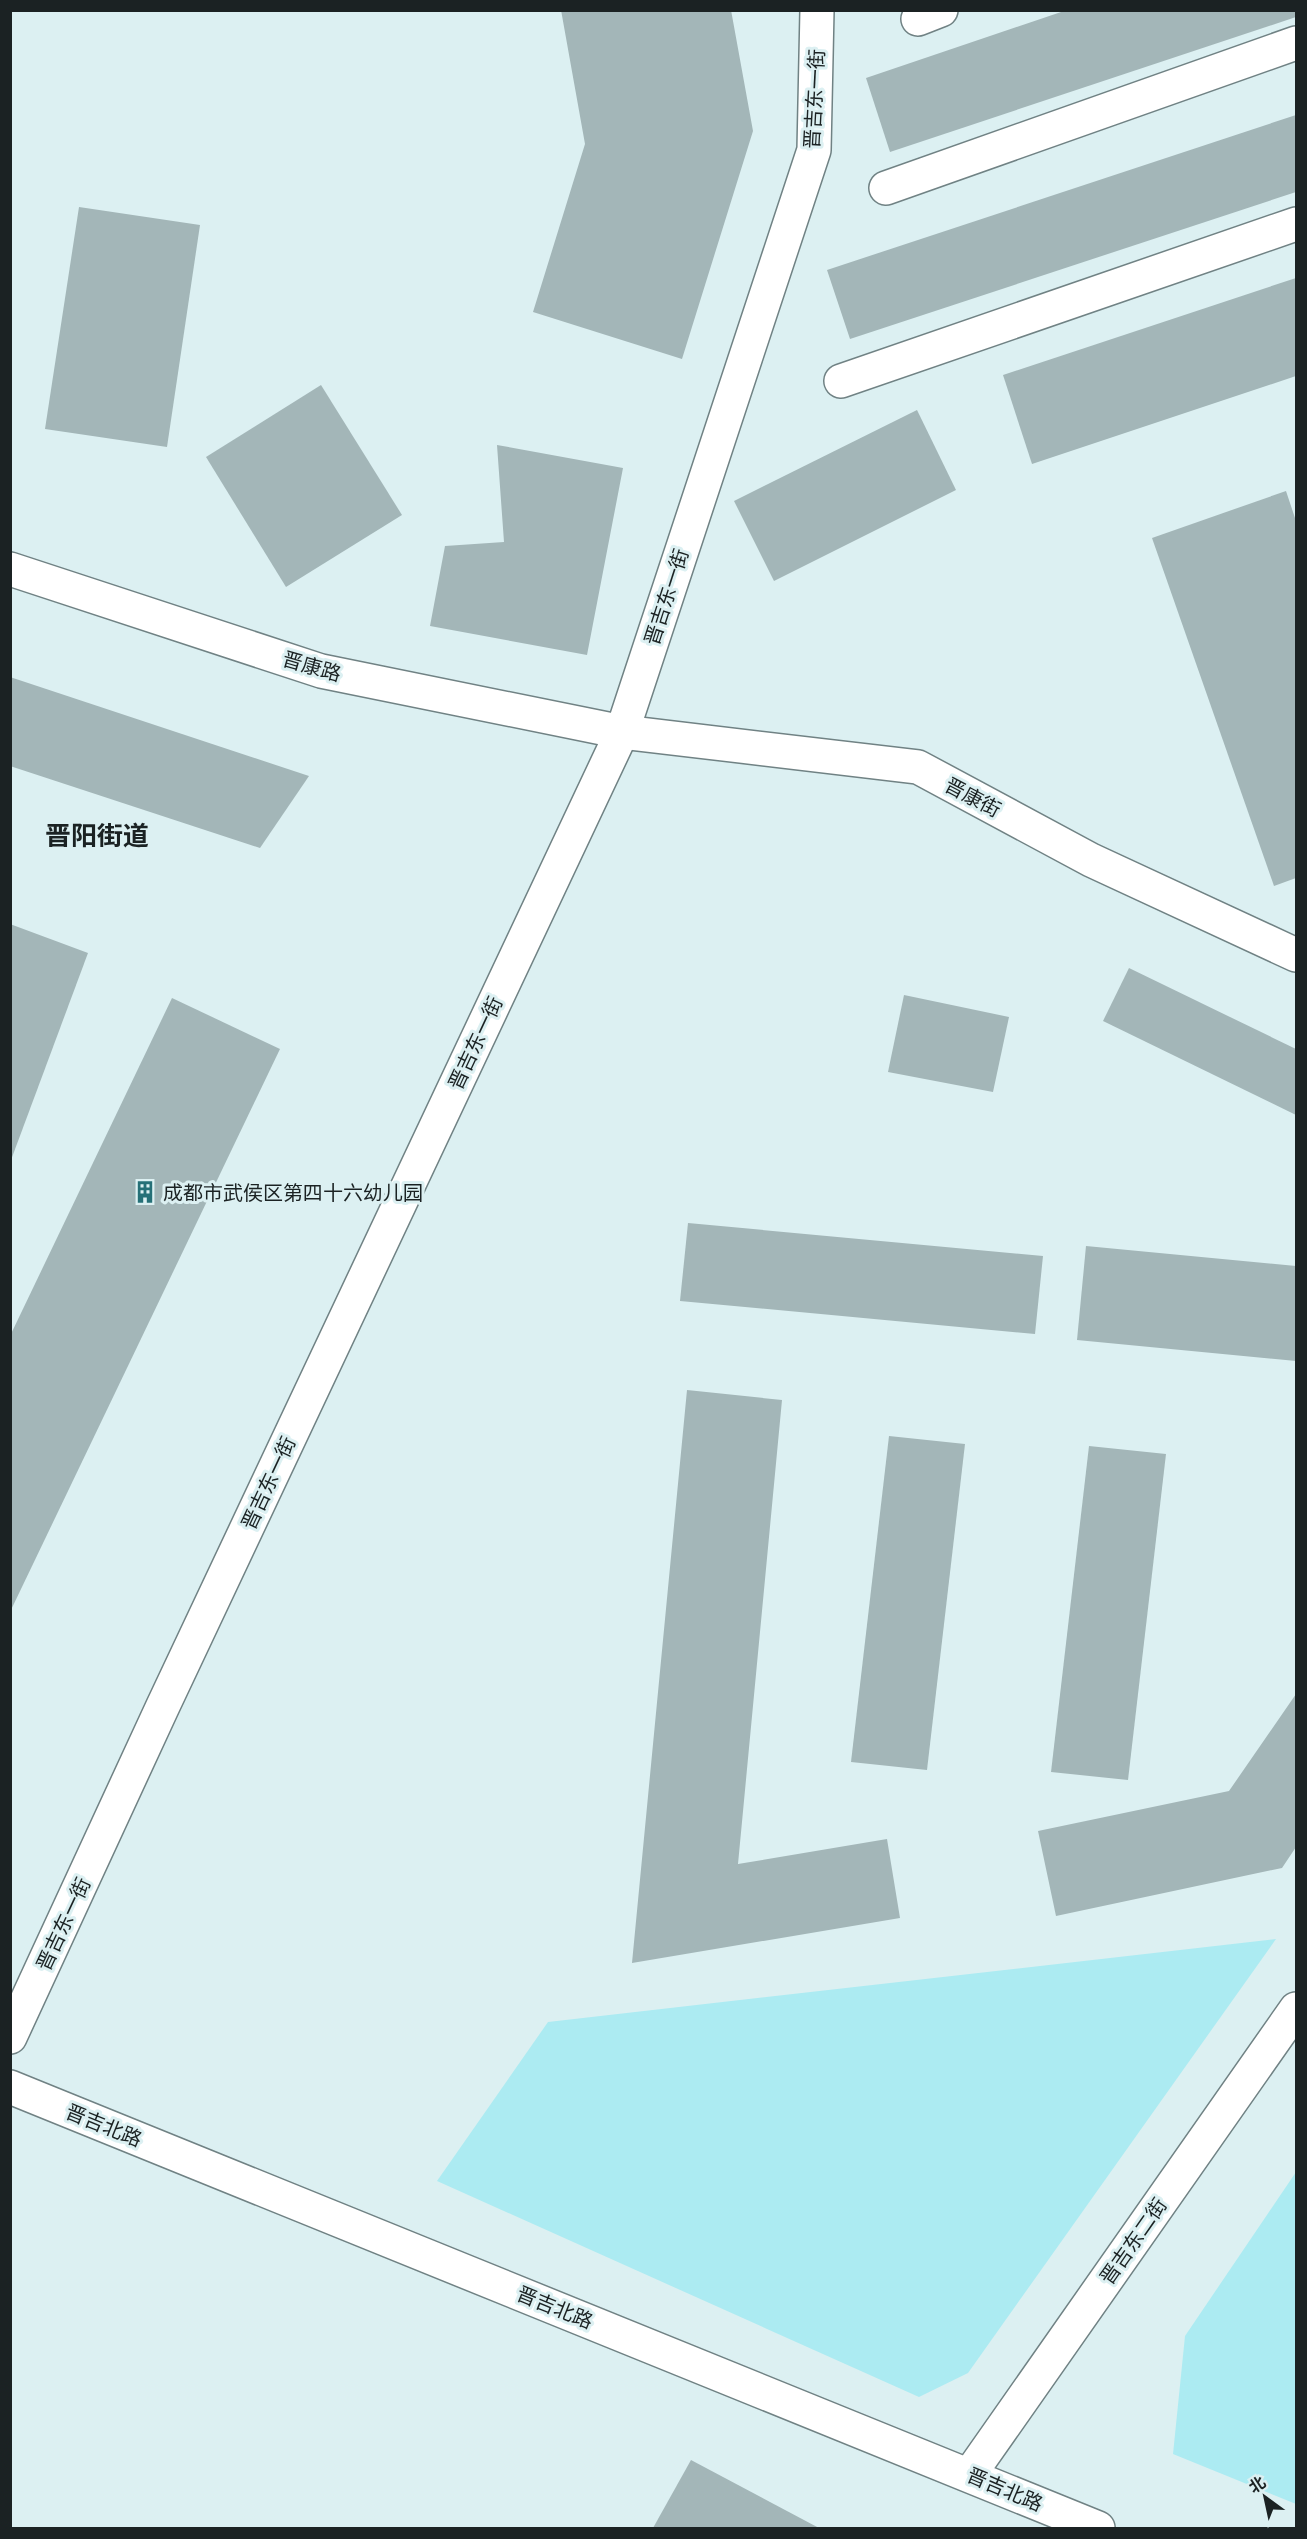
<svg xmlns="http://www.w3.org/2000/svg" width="1307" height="2539" font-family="'Noto Serif','Noto Sans SC',serif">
<rect width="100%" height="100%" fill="#dcf0f2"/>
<g fill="#acebf2">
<polygon points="1276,1939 968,2373 919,2397 437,2181 548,2022"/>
<polygon points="1296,2172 1296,2504 1173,2454 1185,2336"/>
</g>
<g fill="#a3b6b8">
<polygon points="561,10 731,10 753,131 682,359 533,312 585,144"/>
<polygon points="1067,10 1296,10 1296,17 890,152 866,78"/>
<polygon points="1296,115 1296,192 850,339 827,270"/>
<polygon points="79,207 200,225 167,447 45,429"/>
<polygon points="1296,278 1296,376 1032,464 1003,375"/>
<polygon points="321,385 402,515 286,587 206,457"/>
<polygon points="917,410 956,490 774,581 734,501"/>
<polygon points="497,445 623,468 587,655 430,626 445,546 504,542"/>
<polygon points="1286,491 1296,521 1296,878 1274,886 1152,538"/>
<polygon points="10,677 309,776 260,848 10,766"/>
<polygon points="10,924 88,953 11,1160 10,1160"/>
<polygon points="1129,968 1296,1049 1296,1115 1103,1021"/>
<polygon points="904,995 1009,1017 993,1092 888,1072"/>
<polygon points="172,998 280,1049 10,1612 10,1336"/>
<polygon points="688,1223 1043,1256 1035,1334 680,1301"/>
<polygon points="1086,1246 1296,1266 1296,1361 1077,1340"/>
<polygon points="687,1390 782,1400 738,1864 887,1839 900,1918 632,1963"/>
<polygon points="889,1436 965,1444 927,1770 851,1762"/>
<polygon points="1089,1446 1166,1454 1128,1780 1051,1772"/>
<polygon points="1296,1694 1296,1847 1282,1868 1056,1916 1038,1831 1229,1791"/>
<polygon points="691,2460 819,2528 653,2528"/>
</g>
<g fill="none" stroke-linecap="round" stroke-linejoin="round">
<g stroke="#708284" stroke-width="36">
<g id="minor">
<polyline points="918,19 941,10"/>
<polyline points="886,188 1296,43"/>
<polyline points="841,381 1296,224"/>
<polyline points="10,569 321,671 622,732 918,767 1091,860 1296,955"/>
<polyline points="10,2037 162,1708 622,732 814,150 817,10"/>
<polyline points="970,2474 1296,2009"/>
</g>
</g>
<g stroke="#708284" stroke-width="36">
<polyline id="tertiary" points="10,2087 1098,2528"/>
</g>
<use href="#minor" stroke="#fff" stroke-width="33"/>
<use href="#tertiary" stroke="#fff" stroke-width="33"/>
</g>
<defs>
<g id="building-bare" transform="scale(1.8)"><path d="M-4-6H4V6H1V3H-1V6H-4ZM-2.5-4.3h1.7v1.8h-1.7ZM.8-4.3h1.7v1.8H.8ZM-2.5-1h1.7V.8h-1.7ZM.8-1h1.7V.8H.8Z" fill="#257077" stroke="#dcf0f2" stroke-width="2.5" paint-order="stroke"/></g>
</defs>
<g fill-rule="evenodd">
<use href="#building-bare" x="145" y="1192"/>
</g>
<g text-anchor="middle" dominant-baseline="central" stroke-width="6" stroke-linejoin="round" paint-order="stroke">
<g font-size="20" fill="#1b2223" stroke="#dcf0f2">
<text transform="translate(814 99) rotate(-87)">晋吉东一街</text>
<text transform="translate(666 597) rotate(-72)">晋吉东一街</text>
<text transform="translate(312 666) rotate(16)">晋康路</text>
<text transform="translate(973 797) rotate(28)">晋康街</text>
<text transform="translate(475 1043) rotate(-65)">晋吉东一街</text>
<text transform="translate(268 1483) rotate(-65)">晋吉东一街</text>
<text transform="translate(63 1924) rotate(-65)">晋吉东一街</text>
<text transform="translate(104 2125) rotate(22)">晋吉北路</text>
<text transform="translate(1133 2241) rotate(-55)">晋吉东二街</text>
<text transform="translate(555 2307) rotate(22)">晋吉北路</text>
<text transform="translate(1005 2489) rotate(23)">晋吉北路</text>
</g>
<g font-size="20" fill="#1b2223" stroke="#dcf0f2" text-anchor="start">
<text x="163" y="1192">成都市武侯区第四十六幼儿园</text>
</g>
<g font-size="26" font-weight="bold" fill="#1b2223" stroke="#dcf0f2">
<text x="97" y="835">晋阳街道</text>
</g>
</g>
<rect width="1307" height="2539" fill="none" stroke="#1b2223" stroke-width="24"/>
<g transform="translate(1265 2497) rotate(327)" stroke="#dcf0f2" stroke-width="4.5" paint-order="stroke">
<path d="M0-4.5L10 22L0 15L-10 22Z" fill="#1b2223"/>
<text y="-9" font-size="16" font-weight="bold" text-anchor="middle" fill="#1b2223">北</text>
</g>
</svg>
